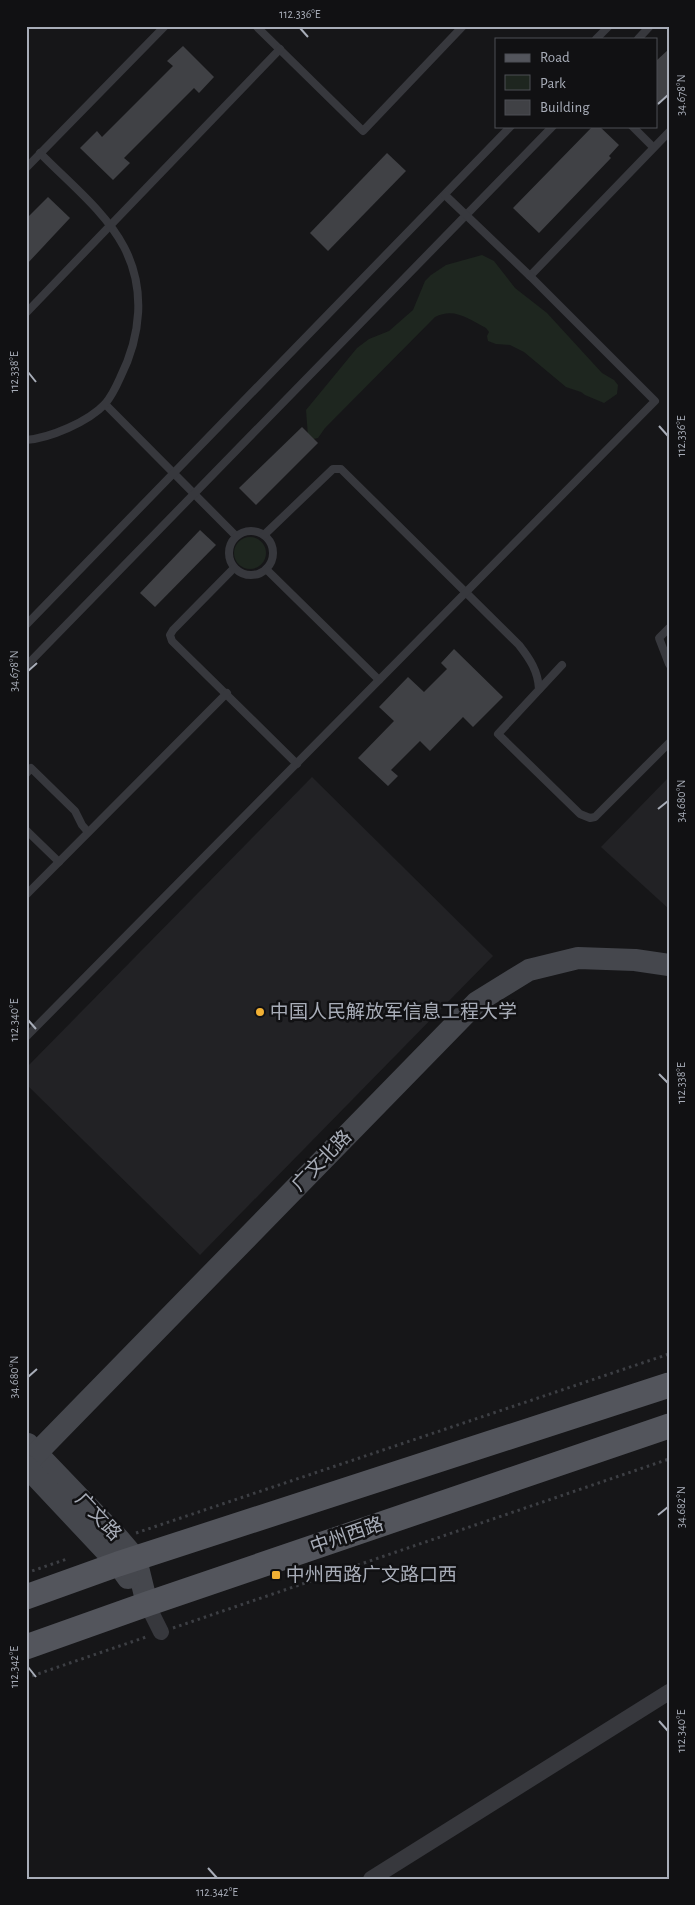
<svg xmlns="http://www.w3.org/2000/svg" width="695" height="1905" font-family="'Alegreya Sans','Noto Sans SC',sans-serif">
<rect width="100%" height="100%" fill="#161618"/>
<g fill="#222225">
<polygon points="312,777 493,956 200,1255 26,1084 26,1068"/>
<polygon points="669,777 669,909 601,847"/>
</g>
<g fill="#1e261f">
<path d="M482,255l12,6 21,27 32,25 55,60 12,7 4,5 -1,9 -13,9 -19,-8 -4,-3 -15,-5 -42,-35 -14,-7 -14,-1 -8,-3 -1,-5 2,-4 -3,-4c-17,-9 -32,-21 -51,-11l-110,111 -7,10 -5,1 -5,-3 -2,-26 51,-62 12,-9 20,-8 24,-21 12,-29 6,-6 15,-10z"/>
<circle cx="250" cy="553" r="16"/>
</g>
<g fill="#404145">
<polygon points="183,46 214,77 199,93 194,88 124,158 130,163 113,180 80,148 97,131 102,137 173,66 167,61"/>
<polygon points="669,49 669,94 656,107 656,61"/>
<polygon points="593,126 599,126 619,145 609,156 611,158 539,233 513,208"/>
<polygon points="387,153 406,171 328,251 310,233"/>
<polygon points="48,197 70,218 26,265 26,219"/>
<polygon points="302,427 318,443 256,505 239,488"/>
<polygon points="200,530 216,545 155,607 140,593"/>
<polygon points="454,649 503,697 473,727 463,717 430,751 420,741 391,770 398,776 388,786 358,758 394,721 379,707 408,677 424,692 447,669 441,663"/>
</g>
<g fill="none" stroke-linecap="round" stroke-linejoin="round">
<g stroke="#3d3f44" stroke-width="3" stroke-dasharray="2.5 4" stroke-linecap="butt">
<polyline points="136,1533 669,1354"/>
<polyline points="26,1573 67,1559"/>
<polyline points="173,1628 669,1459"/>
<polyline points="26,1678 146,1637"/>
</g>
<g stroke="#37383d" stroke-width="8">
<polyline points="256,26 363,131 463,26"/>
<polyline points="596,39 609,26"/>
<polyline points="638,39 650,26"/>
<polyline points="632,126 653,147"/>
<polyline points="26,168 165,26"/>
<polyline points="530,276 669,132"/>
<polyline points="26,313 280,49"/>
<polyline points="105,404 236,536"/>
<path d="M26,440c24,-2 62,-18 79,-36 6,-7 11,-17 15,-26 21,-42 26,-89 4,-131 -19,-36 -56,-65 -84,-94"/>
<circle cx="251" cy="553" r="22"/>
<path d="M264,535l69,-66h8l178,176c11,14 19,26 20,44"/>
<polyline points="234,568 173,630 170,635 172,641 297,764"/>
<polyline points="266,569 379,680"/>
<polyline points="26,625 511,126"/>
<polyline points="669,628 659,638 669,664"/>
<polyline points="562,665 498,734 580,814 590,818 595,817 669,743"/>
<polyline points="26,666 553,126"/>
<polyline points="26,774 31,768 75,811 82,825 88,832"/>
<polyline points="26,830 59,862"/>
<polyline points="26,895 227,693"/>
<polyline points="26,1037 655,401 530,276 445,195"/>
</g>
<g stroke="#37383d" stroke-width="16">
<polyline points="147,1604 161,1632"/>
<polyline points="371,1879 669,1692"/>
</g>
<g stroke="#45474d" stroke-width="22">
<polyline points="28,1444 119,1539 136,1559 147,1604"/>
<polyline points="26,1464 477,1002 529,970 578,958 635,960 669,965"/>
<polyline points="26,1466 118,1564 128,1578"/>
</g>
<g stroke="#53555c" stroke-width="25">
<polyline points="26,1597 118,1564 669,1385"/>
<polyline points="26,1647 147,1604 669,1426"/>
</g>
</g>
<path fill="none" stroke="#a8adb8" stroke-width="2" d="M300,28l8,9M658,104l10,-9M28,372l8,10M659,426l9,10M28,671l9,-8M658,809l10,-8M28,1020l8,9M659,1074l9,9M28,1377l9,-8M658,1515l10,-8M28,1667l8,10M659,1721l9,10M208,1868l9,10"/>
<g fill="#f2b134" stroke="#111113" stroke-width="2">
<circle cx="260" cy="1012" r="5"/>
<rect x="271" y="1570" width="10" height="10" rx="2.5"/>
</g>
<g text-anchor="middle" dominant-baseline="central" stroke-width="5" stroke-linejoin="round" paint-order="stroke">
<g font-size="19" fill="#a8adb8" stroke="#111113" text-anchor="start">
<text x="270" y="1012">中国人民解放军信息工程大学</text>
<text x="286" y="1575">中州西路广文路口西</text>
</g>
<g font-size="19" fill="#a8adb8" stroke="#111113">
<text transform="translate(322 1161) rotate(-46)">广文北路</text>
<text transform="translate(98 1517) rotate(47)">广文路</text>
<text transform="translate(347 1536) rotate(-19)">中州西路</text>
</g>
</g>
<rect width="695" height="1905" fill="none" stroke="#111113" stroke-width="55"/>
<rect x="495" y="38" width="162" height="90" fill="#111113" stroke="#4d4f55"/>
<rect x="505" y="54" width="25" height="8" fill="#53555c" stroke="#4d4f55"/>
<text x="540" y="62" font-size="15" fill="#a8adb8">Road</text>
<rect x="505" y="75" width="25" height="15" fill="#1e261f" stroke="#4d4f55"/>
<text x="540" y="88" font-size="15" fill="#a8adb8">Park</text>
<rect x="505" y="100" width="25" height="15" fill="#404145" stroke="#4d4f55"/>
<text x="540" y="112" font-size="15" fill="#a8adb8">Building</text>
<rect x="28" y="28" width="640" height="1850" fill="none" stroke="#a8adb8" stroke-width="2"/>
<g font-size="12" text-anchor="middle" fill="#a8adb8">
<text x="300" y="18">112.336°E</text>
<text transform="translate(681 95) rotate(-90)" y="4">34.678°N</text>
<text transform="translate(14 372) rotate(-90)" y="4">112.338°E</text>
<text transform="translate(681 436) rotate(-90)" y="4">112.336°E</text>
<text transform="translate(14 671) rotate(-90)" y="4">34.678°N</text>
<text transform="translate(681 801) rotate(-90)" y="4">34.680°N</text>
<text transform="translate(14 1020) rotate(-90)" y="4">112.340°E</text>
<text transform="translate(681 1083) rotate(-90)" y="4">112.338°E</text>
<text transform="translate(14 1377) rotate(-90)" y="4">34.680°N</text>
<text transform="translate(681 1507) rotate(-90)" y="4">34.682°N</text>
<text transform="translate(14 1667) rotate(-90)" y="4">112.342°E</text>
<text transform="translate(681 1731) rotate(-90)" y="4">112.340°E</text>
<text x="217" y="1896">112.342°E</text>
</g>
</svg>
